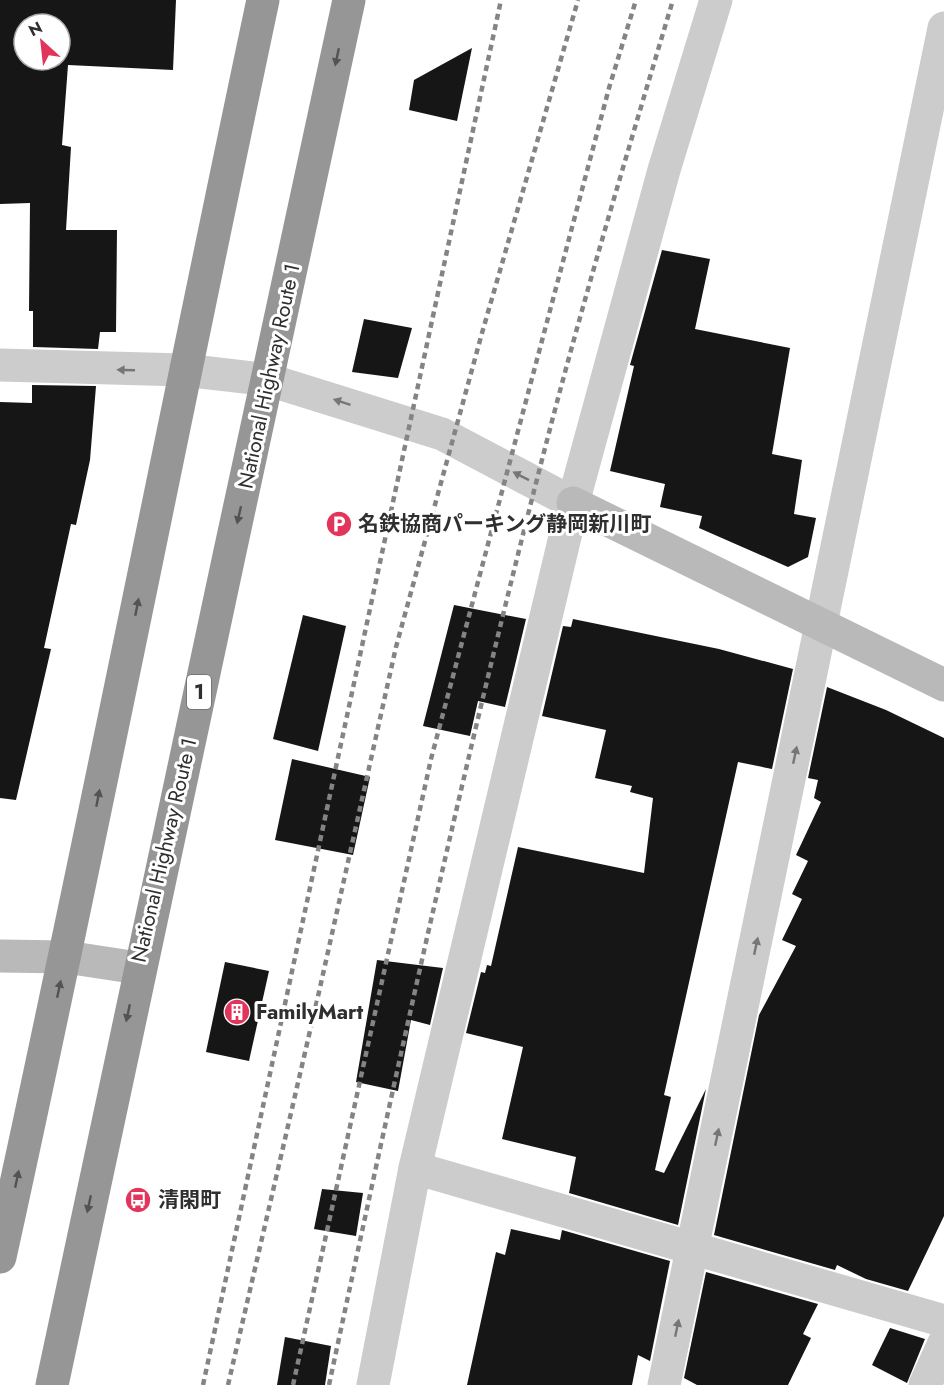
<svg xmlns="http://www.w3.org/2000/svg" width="944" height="1385" font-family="Jost,'Noto Sans JP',sans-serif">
<rect width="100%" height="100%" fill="#fff"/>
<g fill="#161616" fill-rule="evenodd">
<path d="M0,0h176l-3,70 -105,-5 -6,80 9,2 -5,83h51l-1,102h-16l-2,17 -65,-2v-36h-4l1,-108 -30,1zM24,24h36v36h-36z"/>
<polygon points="472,48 457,121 409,110 414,80"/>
<polygon points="662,250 710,259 695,329 790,348 772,454 802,460 794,514 816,518 808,557 788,567 699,528 702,516 660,507 665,484 610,471 634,366 630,365"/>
<polygon points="364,319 412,328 398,378 352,372"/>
<polygon points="32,385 96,386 90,460 76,525 71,524 44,648 51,649 16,800 0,798 0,402 32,403"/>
<polygon points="454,605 526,619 505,707 478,701 470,736 423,726"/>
<polygon points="303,615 346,626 318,751 273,739"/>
<polygon points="573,619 719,649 793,669 772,769 738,762 664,1095 671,1097 655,1170 664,1173 706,1089 678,1225 569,1193 576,1157 502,1139 523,1047 466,1033 481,972 485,973 487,965 491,966 518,847 644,873 653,798 630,792 632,786 595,778 606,730 542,716 563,626 571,627"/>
<polygon points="827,687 886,710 944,738 944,1216 908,1291 866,1279 837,1265 835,1270 714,1235 759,1015 796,946 782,940 802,899 792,894 808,861 796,855 821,802 814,798 818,780 808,778"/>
<polygon points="292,759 370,777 353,855 275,840"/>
<polygon points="377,960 443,968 430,1025 411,1020 398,1091 356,1082"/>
<polygon points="225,962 269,971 249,1061 206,1052"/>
<polygon points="322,1189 363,1193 356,1236 314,1229"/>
<polygon points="511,1229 560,1240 562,1230 670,1261 650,1361 638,1355 632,1385 467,1385 496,1252 505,1255"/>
<polygon points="706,1272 818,1304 803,1334 811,1338 788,1385 697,1385 684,1378"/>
<polygon points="890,1328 925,1339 907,1383 872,1365"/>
<polygon points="285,1337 331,1346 325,1385 277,1385"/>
</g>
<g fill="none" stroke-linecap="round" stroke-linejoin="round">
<g stroke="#ccc" stroke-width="33">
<polyline points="0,365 184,370 269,380 442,434 573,503"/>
<polyline points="415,1168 944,1321"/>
<polyline points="373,1385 415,1168 573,503 664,170 716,0"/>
<polyline points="664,1385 944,28"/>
<polyline points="925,1385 944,1343"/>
</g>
<g stroke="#b9b9b9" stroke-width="33">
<polyline points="573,503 944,685"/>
<polyline points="0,956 66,957 138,968"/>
</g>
<g stroke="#969696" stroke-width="33">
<path d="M0,1257c92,-418 174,-838 263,-1257"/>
<path d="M52,1385c95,-463 199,-923 297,-1385"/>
</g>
<g stroke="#848484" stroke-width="4.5" stroke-dasharray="6 4.5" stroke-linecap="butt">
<polyline points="203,1385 501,0"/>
<polyline points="228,1385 319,992 396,647 482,333 578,0"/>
<polyline points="293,1385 431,759 609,88 636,0"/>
<path d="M329,1385c69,-323 140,-645 223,-964 37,-141 79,-281 121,-421"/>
</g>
</g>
<defs><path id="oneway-solid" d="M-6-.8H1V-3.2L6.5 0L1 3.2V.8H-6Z" transform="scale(1.5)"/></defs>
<g fill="#535353">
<use href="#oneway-solid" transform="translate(337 57) rotate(102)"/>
<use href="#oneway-solid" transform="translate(239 515) rotate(103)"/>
<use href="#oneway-solid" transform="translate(137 607) rotate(-79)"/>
<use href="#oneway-solid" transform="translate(98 798) rotate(-79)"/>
<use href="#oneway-solid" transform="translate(59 989) rotate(-78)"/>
<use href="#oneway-solid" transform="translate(128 1013) rotate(102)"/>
<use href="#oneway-solid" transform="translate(17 1179) rotate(-78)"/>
<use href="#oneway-solid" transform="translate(89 1204) rotate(102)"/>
</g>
<g fill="#767676">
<use href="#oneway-solid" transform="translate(126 370) rotate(-178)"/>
<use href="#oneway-solid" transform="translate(342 402) rotate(-162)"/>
<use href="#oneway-solid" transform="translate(521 476) rotate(-153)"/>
<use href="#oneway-solid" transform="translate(795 755) rotate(-78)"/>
<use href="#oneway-solid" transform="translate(756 946) rotate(-78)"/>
<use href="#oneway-solid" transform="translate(717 1137) rotate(-78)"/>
<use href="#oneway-solid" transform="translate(677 1328) rotate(-78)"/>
</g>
<defs>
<g id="parking-disc" transform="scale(1.35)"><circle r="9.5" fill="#e2355b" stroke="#fff"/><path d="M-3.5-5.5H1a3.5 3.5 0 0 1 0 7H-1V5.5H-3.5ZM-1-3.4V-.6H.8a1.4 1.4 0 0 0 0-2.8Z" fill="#fff"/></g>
<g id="building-disc" transform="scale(1.35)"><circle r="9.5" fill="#e2355b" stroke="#fff"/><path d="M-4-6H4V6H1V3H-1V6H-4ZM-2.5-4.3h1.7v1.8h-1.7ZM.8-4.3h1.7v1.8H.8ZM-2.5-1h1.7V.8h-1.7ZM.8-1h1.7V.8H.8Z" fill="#fff"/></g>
<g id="bus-disc" transform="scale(1.35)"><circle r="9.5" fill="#e2355b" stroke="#fff"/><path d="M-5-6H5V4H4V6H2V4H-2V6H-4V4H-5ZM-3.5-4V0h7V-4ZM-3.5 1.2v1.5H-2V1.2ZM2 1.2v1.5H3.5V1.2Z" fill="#fff"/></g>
</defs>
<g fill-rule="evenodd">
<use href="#parking-disc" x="339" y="524"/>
<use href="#building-disc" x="237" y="1012"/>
<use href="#bus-disc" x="138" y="1200"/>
</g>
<g text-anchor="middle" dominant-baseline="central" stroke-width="6" stroke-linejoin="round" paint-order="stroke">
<rect fill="#fff" stroke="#6d6d6d" stroke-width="1.5" x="187" y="675" width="24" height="34" rx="4.5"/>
<g font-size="20" font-weight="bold" fill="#2f2f2f">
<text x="199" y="692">1</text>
</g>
<g font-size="21" fill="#2f2f2f" stroke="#fff">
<text transform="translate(269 376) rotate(-78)">National Highway Route 1</text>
<text transform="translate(164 850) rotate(-77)">National Highway Route 1</text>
</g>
<g font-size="21" font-weight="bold" fill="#2f2f2f" stroke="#fff" text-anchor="start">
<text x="358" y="524">名鉄協商パーキング静岡新川町</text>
<text x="256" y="1012">FamilyMart</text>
<text x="158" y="1200">清閑町</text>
</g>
</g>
<g transform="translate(42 42) rotate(333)"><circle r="28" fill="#ffffff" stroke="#acacac" stroke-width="1.5"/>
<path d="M0-4.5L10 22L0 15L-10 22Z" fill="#e2355b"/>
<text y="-9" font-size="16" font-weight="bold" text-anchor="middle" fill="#2f2f2f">N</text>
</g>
</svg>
